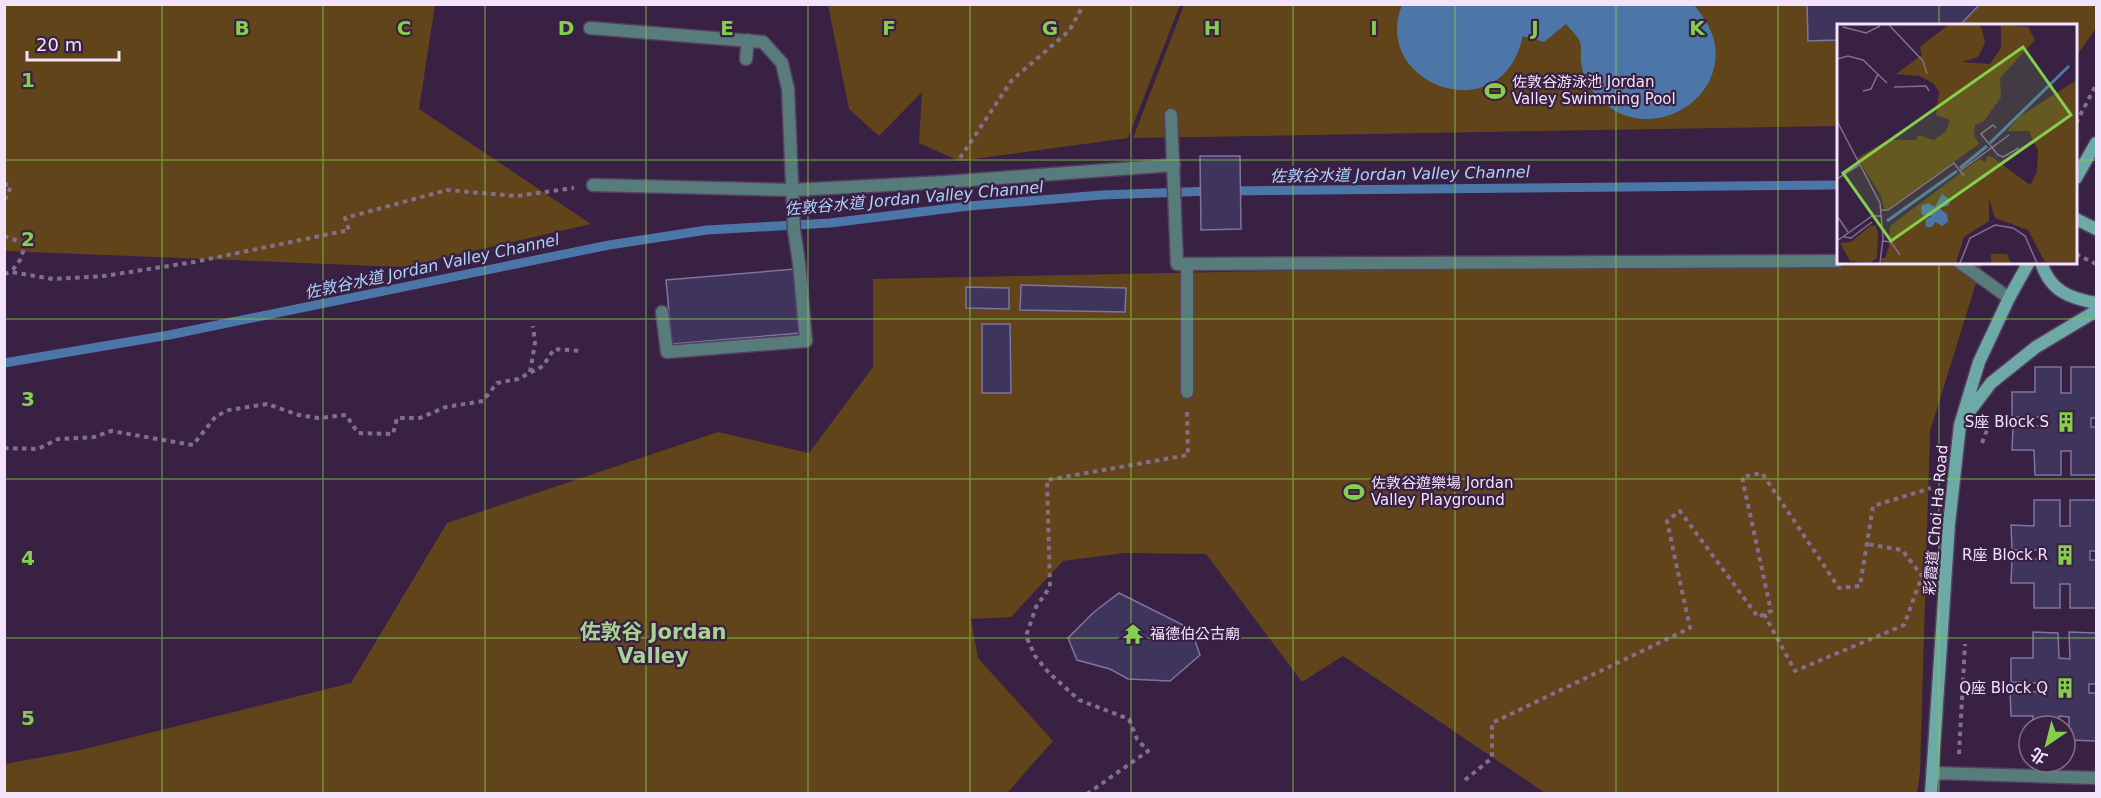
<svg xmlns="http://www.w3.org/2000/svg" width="2101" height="798" font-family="'DejaVu Sans','Noto Sans TC',sans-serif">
<rect width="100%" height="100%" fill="#382143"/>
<g fill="#61441a">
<polygon points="5,4 435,5 419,109 591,224 403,267 5,251"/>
<polygon points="828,5 828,4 1180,5 1128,138 959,161 919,143 922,92 879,136 849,109"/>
<polygon points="1184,5 2096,5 2096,28 2076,57 2076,26 1838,26 1838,126 1133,138"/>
<polygon points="1982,264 1930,431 1920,772 1917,793 1545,793 1343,656 1302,682 1206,554 1124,553 1063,561 1011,617 971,619 978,658 1053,741 1007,793 5,794 5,764 81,750 351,683 447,523 718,432 809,453 873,367 873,279 1569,265"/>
</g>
<path fill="#4d76a8" d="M1518,4l2,3 3,-3 171,1c9,11 16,21 20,35 13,57 -55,99 -102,69 -17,-10 -30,-29 -31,-49 -1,-5 1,-13 -1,-18 -2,-6 -10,-13 -14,-18l-22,18 -21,-6c-2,6 -3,12 -6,18 -31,72 -145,26 -115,-49z"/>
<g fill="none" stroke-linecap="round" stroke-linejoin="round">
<g stroke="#4d76a8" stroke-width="9">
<polyline points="1228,191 1838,185"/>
<polyline points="4,363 169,335 609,245 707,230 830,223 969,206 1102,195 1212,191"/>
</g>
</g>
<g fill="#3f355c" stroke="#7d749f" stroke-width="1.5">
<polygon points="1807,4 1980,4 1959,26 1838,26 1838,40 1808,41"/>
<polygon points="1200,156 1240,156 1241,229 1201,230"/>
<polygon points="795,269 801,333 672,344 666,280"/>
<polygon points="1021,285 1126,288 1125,312 1020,310"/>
<polygon points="966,287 1009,288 1009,309 966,308"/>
<polygon points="982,324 1010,324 1011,393 982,393"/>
<polygon points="2035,367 2061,367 2061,393 2071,393 2071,367 2096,367 2096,418 2091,418 2091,427 2096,427 2096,475 2071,475 2071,451 2061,451 2061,475 2035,475 2034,450 2012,450 2013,426 2042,426 2042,417 2012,417 2012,392 2035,392"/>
<polygon points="2034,500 2060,500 2060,526 2070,526 2070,500 2096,500 2096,551 2090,551 2090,560 2096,560 2096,608 2070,608 2070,584 2060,584 2060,608 2034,608 2034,583 2011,583 2012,559 2041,559 2041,550 2012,550 2011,525 2034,526"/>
<polygon points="1119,593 1191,629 1200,655 1170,681 1128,679 1110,669 1077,660 1068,638 1094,612"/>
<polygon points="2033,632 2058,633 2059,658 2070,659 2069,632 2096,633 2096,684 2089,684 2089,693 2096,693 2096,741 2069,740 2069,717 2059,716 2059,726 2033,726 2033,716 2011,716 2010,691 2041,692 2040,683 2011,682 2011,658 2033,658"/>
</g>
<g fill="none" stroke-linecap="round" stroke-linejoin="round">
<g stroke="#564060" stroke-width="15">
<g id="lane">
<polyline points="590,28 763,42 782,63 788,89 794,230 799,263 806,341 667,352 662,312"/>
<polyline points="746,59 748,40"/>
<polyline points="1171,115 1177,264 1838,261"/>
<polyline points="593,185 792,190 945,182 1174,165"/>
<polyline points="1959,262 2009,298"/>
<polyline points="1187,392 1187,264"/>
<polyline points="1933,773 2096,778"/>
</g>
</g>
<g stroke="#564060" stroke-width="15">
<g id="secondary">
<polyline points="2076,178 2096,143"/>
<polyline points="2076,219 2096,229"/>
<path d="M2041,262c9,29 28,36 55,41"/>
<polyline points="1966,416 1991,383 2036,347 2096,311"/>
<polyline points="1931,794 1949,524 1960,425 1979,362 2009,298 2029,262"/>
</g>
</g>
<g stroke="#826f8c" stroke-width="4" stroke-dasharray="4.5 4.5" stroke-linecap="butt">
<polyline points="2076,123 2096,85"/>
<polyline points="960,158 1012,80 1069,31 1084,4"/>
<polyline points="4,183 11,187 4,201"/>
<polyline points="4,236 21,242 24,249 20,260 11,272"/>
<polyline points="2076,254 2096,264"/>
<polyline points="4,274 11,272 53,279 104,276 194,262 349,230 345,218 447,190 516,196 574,188"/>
<polyline points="530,372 535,343 533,326"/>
<polyline points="1982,443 1989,425"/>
<polyline points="4,448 38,449 58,439 94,437 111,431 193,445 216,416 229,410 267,404 299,415 318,418 346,415 358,433 393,434 397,418 420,418 446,407 483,401 497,383 518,379 543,366 554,349 582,351"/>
<polyline points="1764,614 1795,671 1904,625 1922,576 1902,550 1867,544"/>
<polyline points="1959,754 1965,644"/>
<polyline points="1465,780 1492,758 1492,723 1690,628 1667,521 1680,511 1758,617 1771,611 1742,477 1762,473 1839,588 1860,586 1873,506 1931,488"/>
<polyline points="1087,794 1148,751 1137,739 1129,719 1079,700 1049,673 1035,656 1026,636 1036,607 1050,587 1047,480 1188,455 1187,411"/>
</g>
<use href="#lane" stroke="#587c7b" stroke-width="12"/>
<use href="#secondary" stroke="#6da9a7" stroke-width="12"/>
</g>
<path fill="none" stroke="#85cf4d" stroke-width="1.5" stroke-opacity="0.55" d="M162,4v790M323,4v790M485,4v790M646,4v790M808,4v790M970,4v790M1131,4v790M1293,4v790M1455,4v790M1616,4v790M1778,4v790M1939,4v22M4,160h1834M2076,160h20M1939,262v532M4,319h2092M4,479h2092M4,638h2092"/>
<defs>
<g id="stadium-bare" transform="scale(1.62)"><path d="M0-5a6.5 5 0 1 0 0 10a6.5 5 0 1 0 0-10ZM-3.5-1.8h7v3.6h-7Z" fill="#85cf4d" stroke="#382143" stroke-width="2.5" paint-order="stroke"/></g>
<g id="building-bare" transform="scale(1.62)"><path d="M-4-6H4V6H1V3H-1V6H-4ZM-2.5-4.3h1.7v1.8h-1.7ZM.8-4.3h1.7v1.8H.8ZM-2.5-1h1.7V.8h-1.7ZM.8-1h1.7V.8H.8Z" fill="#85cf4d" stroke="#382143" stroke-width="2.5" paint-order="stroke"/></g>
<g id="temple-bare" transform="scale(1.62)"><path d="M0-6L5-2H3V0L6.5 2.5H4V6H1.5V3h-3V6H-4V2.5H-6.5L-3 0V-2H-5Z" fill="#85cf4d" stroke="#382143" stroke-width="2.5" paint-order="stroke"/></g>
</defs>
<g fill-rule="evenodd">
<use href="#stadium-bare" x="1495" y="91"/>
<use href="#building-bare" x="2066" y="422"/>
<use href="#stadium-bare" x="1354" y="492"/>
<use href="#building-bare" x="2065" y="555"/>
<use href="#temple-bare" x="1133" y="634"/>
<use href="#building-bare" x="2065" y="688"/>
</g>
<g text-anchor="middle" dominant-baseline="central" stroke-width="4.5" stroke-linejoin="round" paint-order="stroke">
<g font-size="15" fill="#f2e3fa" stroke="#382143" text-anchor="start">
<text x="1512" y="82">佐敦谷游泳池 Jordan<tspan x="1512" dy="17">Valley Swimming Pool</tspan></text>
<text x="2049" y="422" text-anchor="end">S座 Block S</text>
<text x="1371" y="483">佐敦谷遊樂場 Jordan<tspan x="1371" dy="17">Valley Playground</tspan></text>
<text x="2048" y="555" text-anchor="end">R座 Block R</text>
<text x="1150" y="634">福德伯公古廟</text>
<text x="2048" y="688" text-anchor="end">Q座 Block Q</text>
</g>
<g font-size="15" fill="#f2e3fa" stroke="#382143">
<text transform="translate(1936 520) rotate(-85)">彩霞道 Choi Ha Road</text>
</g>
<g font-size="16" font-style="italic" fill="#aed1fd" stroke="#382143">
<text transform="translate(1400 174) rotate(-1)">佐敦谷水道 Jordan Valley Channel</text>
<text transform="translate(914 198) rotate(-5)">佐敦谷水道 Jordan Valley Channel</text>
<text transform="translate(432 266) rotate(-12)">佐敦谷水道 Jordan Valley Channel</text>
</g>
<g font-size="21" font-weight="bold" fill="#a9d390" stroke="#382143">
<text x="653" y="632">佐敦谷 Jordan<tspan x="653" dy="24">Valley</tspan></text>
</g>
</g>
<g transform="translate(1837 24)">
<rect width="240" height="240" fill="#382143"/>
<path d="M111,1h31l3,4 3,14 -7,14 -16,5 28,2 11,-16v-23l27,2 7,13 -35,38 1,19 -17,24 -9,4 -1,11 5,8 -94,67 -5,-17 -23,-36 31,-18h28l2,-5 16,5 12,-9 4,-11 -14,-5 3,-23 -5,-8 -14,-8 -24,-2 26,-19 -2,-8zM240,56v183l-32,-1 -17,-32 -33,-12 -6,-20v23l-25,16 -8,26h-74l-1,-5h4l4,-12 1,-20 89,-67 7,3 1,-6 5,1 38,28 7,-13 1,-21 -9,-20h-22l13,-15zM33,202h6l2,7 -1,25 -7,5 -20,-2 -10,-18 11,-1zM154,230h16l4,9h-20z" fill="#61441a"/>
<path d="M105,170l9,6 -3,6 -9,2 8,6 1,8 -6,4 -7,-4 -3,5h-6l-1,-7 7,-4 -10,-1 -1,-9 7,-3 7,4z" fill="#4d76a8"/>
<path fill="none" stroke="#4d76a8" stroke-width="3" d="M153,119l79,-77M123,144l27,-22M50,197l70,-50"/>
<path fill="none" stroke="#826f8c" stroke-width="1.5" d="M52,1l34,36 4,13M6,3l23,6 14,-7M0,35l11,-3 15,4 24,23M57,63l32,-1 3,5M26,67l8,-2 7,-15M0,97l43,82 3,35 -3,25M159,104l-3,-3 -12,9 17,21 5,2 16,-9M123,147l49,-36M0,155l22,-14M44,186h7l66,-47 10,13M0,192l11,16M7,213l7,1 21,-16M0,217l35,-25h10M46,217l8,1 9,13M123,239l10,-25 25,-13 18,3 12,8 12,27"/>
<path fill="#85cf4d" fill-opacity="0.15" stroke="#85cf4d" stroke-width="3" d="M186,23l48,68 -180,126 -48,-68z"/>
<rect width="240" height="240" fill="none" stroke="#f2e3fa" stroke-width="3"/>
</g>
<g font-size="20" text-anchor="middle" font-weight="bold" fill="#85cf4d" stroke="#382143" stroke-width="4.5" stroke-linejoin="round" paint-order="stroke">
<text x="242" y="35">B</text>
<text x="404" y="35">C</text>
<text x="566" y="35">D</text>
<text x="727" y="35">E</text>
<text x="889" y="35">F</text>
<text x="1050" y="35">G</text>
<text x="1212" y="35">H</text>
<text x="1374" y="35">I</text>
<text x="1535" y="35">J</text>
<text x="1697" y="35">K</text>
<text x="28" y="87">1</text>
<text x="28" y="246">2</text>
<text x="28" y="406">3</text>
<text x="28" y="565">4</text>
<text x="28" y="725">5</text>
</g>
<rect width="2101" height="798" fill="none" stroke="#f2e3fa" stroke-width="12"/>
<g transform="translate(2047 744) rotate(215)"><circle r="28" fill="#382143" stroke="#826f8c" stroke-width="1.5"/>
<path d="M0-4.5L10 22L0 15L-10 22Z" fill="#85cf4d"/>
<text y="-9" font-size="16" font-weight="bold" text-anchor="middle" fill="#f2e3fa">北</text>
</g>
<path d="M27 51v9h92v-9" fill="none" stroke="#f2e3fa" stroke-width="3"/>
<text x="36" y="51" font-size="18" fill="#f2e3fa" stroke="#382143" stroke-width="4.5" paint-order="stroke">20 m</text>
</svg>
